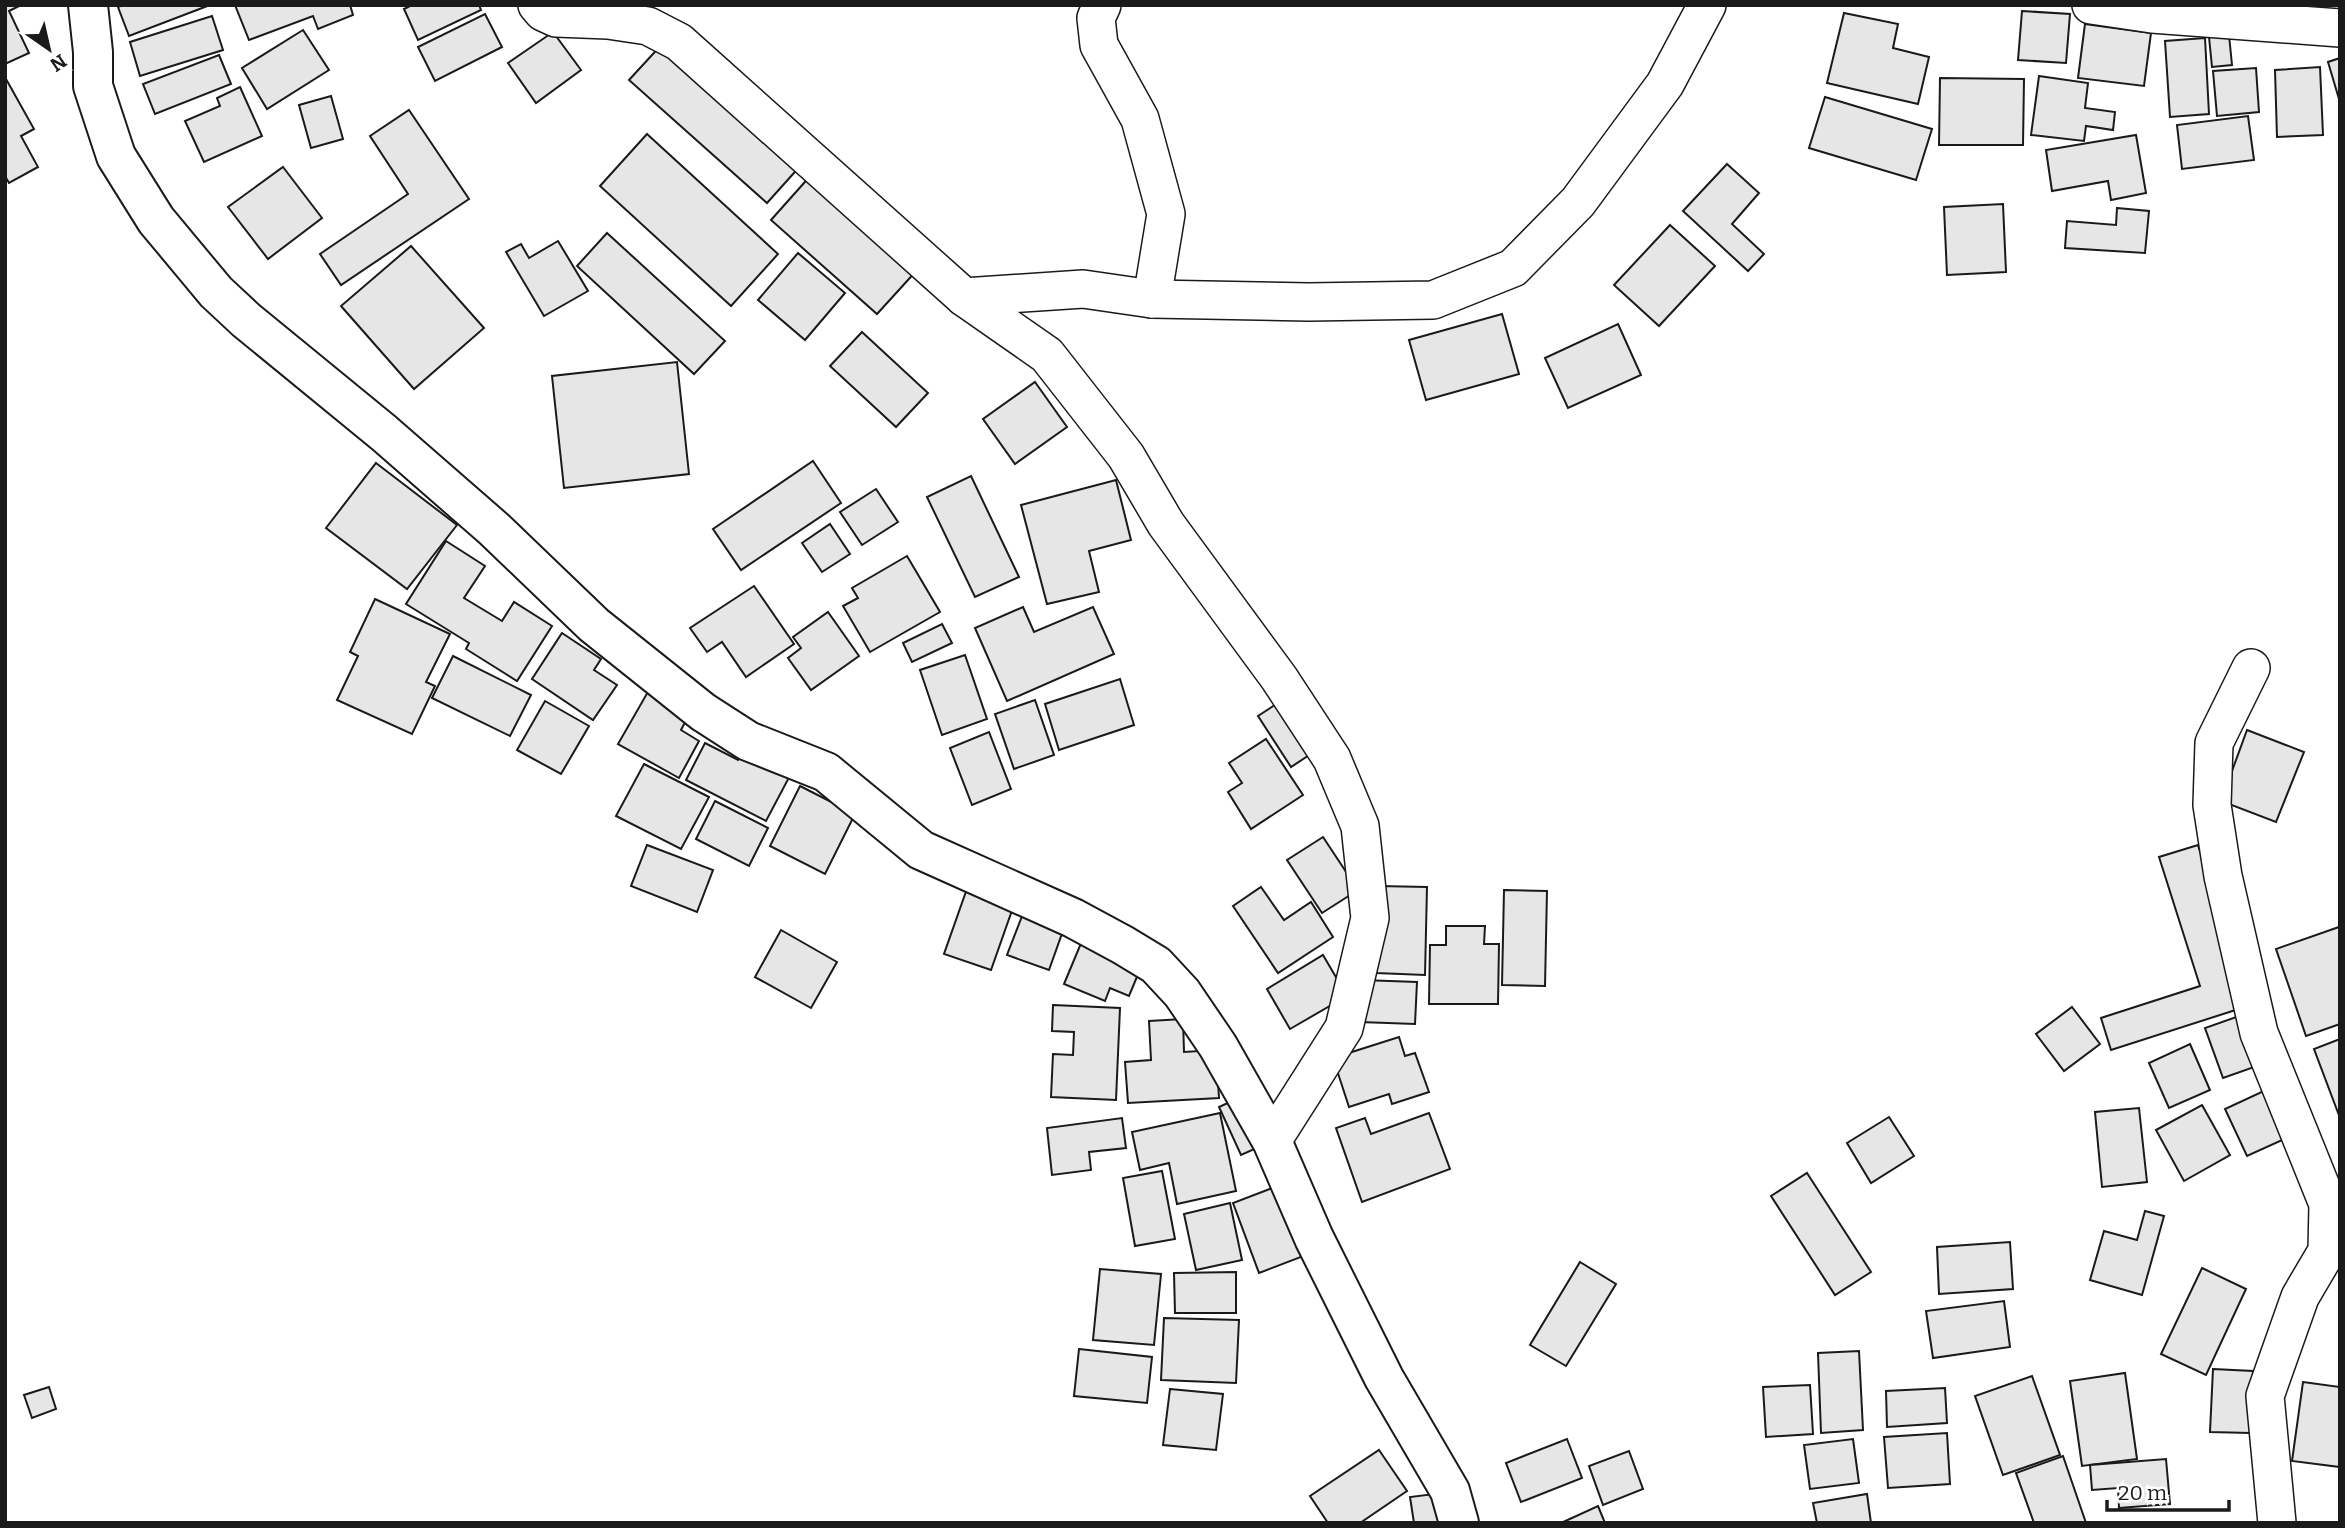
<svg xmlns="http://www.w3.org/2000/svg" width="2345" height="1528" font-family="Bitter,serif">
<rect width="100%" height="100%" fill="#fff"/>
<g fill="#e6e6e6" stroke="#1a1a1a" stroke-width="2">
<polygon points="5,5 21,5 9,11 29,53 5,64"/>
<polygon points="123,5 210,5 129,36 118,7"/>
<polygon points="235,5 350,5 353,15 318,29 313,16 249,40"/>
<polygon points="412,5 479,5 481,10 418,40 404,9"/>
<polygon points="2022,11 2070,14 2066,63 2018,60"/>
<polygon points="1844,13 1898,24 1893,48 1929,57 1918,104 1827,83"/>
<polygon points="485,14 502,47 435,81 418,47"/>
<polygon points="212,16 223,50 140,76 130,42"/>
<polygon points="2085,24 2151,33 2144,86 2078,78"/>
<polygon points="303,30 329,70 267,109 242,68"/>
<polygon points="553,32 581,70 536,103 508,63"/>
<polygon points="2229,35 2232,65 2212,67 2209,37"/>
<polygon points="2205,38 2209,114 2170,117 2165,41"/>
<polygon points="664,42 802,164 767,203 629,80"/>
<polygon points="219,55 231,84 155,114 143,84"/>
<polygon points="2340,58 2340,99 2339,99 2328,62"/>
<polygon points="2320,67 2323,135 2277,137 2275,70"/>
<polygon points="2256,68 2259,112 2217,116 2213,71"/>
<polygon points="2039,76 2088,83 2085,108 2115,112 2113,130 2086,126 2084,141 2031,135"/>
<polygon points="1940,78 2024,79 2023,145 1939,145"/>
<polygon points="6,79 34,129 21,136 38,167 9,183 5,176"/>
<polygon points="240,87 262,136 204,162 185,121 220,106 217,98"/>
<polygon points="331,96 343,139 311,148 299,105"/>
<polygon points="1825,97 1932,129 1916,180 1809,148"/>
<polygon points="409,110 469,199 341,285 320,254 408,194 370,136"/>
<polygon points="2248,116 2254,160 2182,169 2177,125"/>
<polygon points="647,134 778,254 731,306 600,186"/>
<polygon points="2136,135 2146,193 2111,200 2108,181 2052,191 2046,150"/>
<polygon points="1727,164 1759,193 1732,224 1764,254 1748,271 1683,211"/>
<polygon points="283,167 322,218 268,259 228,207"/>
<polygon points="812,174 918,269 877,314 771,220"/>
<polygon points="2003,204 2006,272 1947,275 1944,207"/>
<polygon points="2117,208 2149,211 2145,253 2065,248 2067,221 2116,225"/>
<polygon points="1670,225 1715,266 1659,326 1614,285"/>
<polygon points="607,233 725,341 694,374 577,266"/>
<polygon points="558,241 588,291 544,316 506,252 521,244 529,258"/>
<polygon points="411,246 484,328 414,389 341,306"/>
<polygon points="798,253 845,293 805,340 758,300"/>
<polygon points="1502,314 1519,374 1426,400 1409,340"/>
<polygon points="1618,324 1641,375 1568,408 1545,358"/>
<polygon points="862,332 928,393 896,427 830,366"/>
<polygon points="677,362 689,474 564,488 552,376"/>
<polygon points="1035,382 1067,427 1015,464 983,419"/>
<polygon points="813,461 841,503 741,570 713,529"/>
<polygon points="376,463 457,525 407,589 326,528"/>
<polygon points="971,476 1019,577 975,597 927,497"/>
<polygon points="1116,480 1131,540 1089,551 1099,592 1047,604 1021,505"/>
<polygon points="876,489 898,522 862,545 840,512"/>
<polygon points="830,524 850,554 822,572 802,543"/>
<polygon points="446,541 485,566 464,598 502,621 514,602 552,626 517,681 466,649 469,643 406,604"/>
<polygon points="907,556 940,612 870,652 843,606 858,598 852,588"/>
<polygon points="754,586 794,644 746,677 722,642 707,652 690,628"/>
<polygon points="375,599 450,634 426,682 435,686 412,734 337,700 358,656 350,652"/>
<polygon points="1023,607 1034,632 1093,607 1114,654 1007,701 975,628"/>
<polygon points="828,612 859,656 811,690 788,658 801,648 793,637"/>
<polygon points="942,624 952,643 912,662 903,643"/>
<polygon points="562,633 601,659 594,670 617,685 593,720 532,679"/>
<polygon points="965,655 987,719 942,735 920,670"/>
<polygon points="453,656 531,695 510,736 432,698"/>
<polygon points="1120,679 1134,725 1059,750 1045,704"/>
<polygon points="649,690 690,713 681,730 699,741 679,778 618,744"/>
<polygon points="1287,697 1320,748 1291,767 1258,716"/>
<polygon points="1035,700 1054,755 1014,769 995,714"/>
<polygon points="545,701 589,726 561,774 517,750"/>
<polygon points="2247,730 2304,752 2276,822 2221,801"/>
<polygon points="989,732 1011,789 972,805 950,748"/>
<polygon points="1266,739 1303,795 1251,829 1228,792 1242,783 1229,763"/>
<polygon points="705,743 738,760 746,743 794,768 766,821 686,780"/>
<polygon points="644,764 709,797 681,849 616,816"/>
<polygon points="800,786 855,814 825,874 770,846"/>
<polygon points="715,801 768,828 749,866 696,839"/>
<polygon points="1323,837 1358,890 1322,913 1287,860"/>
<polygon points="647,845 713,870 697,912 631,886"/>
<polygon points="2198,845 2248,1006 2111,1050 2101,1018 2200,986 2159,857"/>
<polygon points="969,883 1016,899 991,970 944,954"/>
<polygon points="1378,886 1427,887 1425,975 1376,973"/>
<polygon points="1261,887 1284,920 1311,902 1333,937 1278,973 1233,906"/>
<polygon points="1504,890 1547,891 1545,986 1502,985"/>
<polygon points="1024,911 1065,925 1049,970 1007,955"/>
<polygon points="1446,926 1485,926 1484,944 1499,944 1498,1004 1429,1004 1430,945 1446,945"/>
<polygon points="2339,927 2340,1024 2306,1036 2276,949"/>
<polygon points="781,930 837,962 811,1008 755,977"/>
<polygon points="1084,936 1144,960 1129,996 1110,988 1105,1001 1064,984"/>
<polygon points="1323,955 1347,996 1290,1029 1267,989"/>
<polygon points="1362,980 1417,982 1415,1024 1360,1022"/>
<polygon points="1053,1005 1120,1008 1116,1100 1051,1097 1053,1054 1073,1055 1074,1032 1052,1031"/>
<polygon points="2072,1007 2100,1044 2064,1071 2036,1034"/>
<polygon points="2242,1015 2260,1065 2223,1078 2205,1028"/>
<polygon points="1183,1019 1184,1052 1216,1050 1219,1098 1128,1103 1125,1062 1151,1060 1149,1021"/>
<polygon points="1399,1037 1405,1056 1415,1053 1429,1092 1392,1104 1389,1094 1349,1107 1333,1058"/>
<polygon points="2340,1039 2340,1118 2314,1049"/>
<polygon points="2190,1044 2210,1090 2169,1108 2149,1063"/>
<polygon points="2268,1089 2291,1136 2247,1156 2225,1109"/>
<polygon points="1245,1095 1268,1143 1241,1155 1219,1107"/>
<polygon points="2202,1105 2230,1155 2184,1181 2156,1130"/>
<polygon points="2139,1108 2147,1182 2102,1187 2095,1112"/>
<polygon points="1220,1113 1236,1191 1177,1204 1169,1163 1140,1170 1132,1132"/>
<polygon points="1429,1113 1450,1169 1362,1202 1336,1128 1365,1118 1371,1134"/>
<polygon points="1889,1117 1914,1156 1871,1183 1847,1143"/>
<polygon points="1122,1118 1126,1148 1089,1152 1091,1170 1052,1175 1047,1128"/>
<polygon points="1162,1171 1175,1239 1135,1246 1123,1178"/>
<polygon points="1807,1173 1871,1272 1835,1295 1771,1196"/>
<polygon points="1288,1182 1314,1252 1259,1273 1233,1203"/>
<polygon points="1230,1203 1242,1260 1196,1270 1184,1214"/>
<polygon points="2145,1211 2164,1216 2142,1295 2090,1280 2104,1231 2137,1240"/>
<polygon points="2010,1242 2013,1289 1939,1294 1937,1247"/>
<polygon points="1580,1262 1616,1284 1566,1366 1530,1345"/>
<polygon points="2202,1268 2246,1289 2206,1375 2161,1354"/>
<polygon points="1100,1269 1161,1274 1154,1345 1093,1340"/>
<polygon points="1236,1272 1236,1313 1175,1313 1174,1273"/>
<polygon points="2004,1301 2010,1347 1933,1358 1926,1311"/>
<polygon points="1164,1318 1239,1320 1236,1383 1161,1380"/>
<polygon points="1079,1349 1152,1357 1147,1403 1074,1396"/>
<polygon points="1859,1351 1863,1430 1821,1433 1818,1353"/>
<polygon points="2213,1369 2253,1371 2250,1433 2210,1432"/>
<polygon points="2125,1373 2137,1459 2082,1466 2070,1381"/>
<polygon points="2032,1376 2060,1455 2003,1475 1975,1396"/>
<polygon points="2303,1382 2340,1387 2340,1467 2292,1461"/>
<polygon points="1810,1385 1813,1434 1766,1437 1763,1387"/>
<polygon points="49,1387 56,1409 32,1418 24,1395"/>
<polygon points="1945,1388 1947,1423 1887,1427 1886,1391"/>
<polygon points="1170,1389 1223,1394 1216,1450 1163,1445"/>
<polygon points="1947,1433 1950,1484 1888,1488 1884,1437"/>
<polygon points="1567,1439 1582,1478 1521,1502 1506,1463"/>
<polygon points="1853,1439 1859,1483 1810,1489 1804,1445"/>
<polygon points="1379,1450 1407,1491 1360,1523 1328,1523 1310,1496"/>
<polygon points="1629,1451 1643,1489 1603,1505 1589,1466"/>
<polygon points="2063,1456 2086,1523 2034,1523 2016,1473"/>
<polygon points="2166,1459 2170,1504 2119,1508 2118,1488 2092,1490 2090,1465"/>
<polygon points="1442,1493 1446,1523 1414,1523 1410,1497"/>
<polygon points="1867,1494 1871,1523 1817,1523 1813,1503"/>
<polygon points="1598,1506 1605,1523 1561,1523"/>
</g>
<g fill="none" stroke-linecap="round" stroke-linejoin="round">
<g stroke="#1a1a1a" stroke-width="40">
<g id="minor">
<polyline points="537,5 543,12 556,18 608,20 648,26 679,42 964,297 1083,289 1152,299 1309,302 1433,300 1513,268 1578,202 1665,84 1707,5"/>
<polyline points="1102,5 1096,18 1099,45 1140,119 1166,214 1152,299"/>
<polyline points="2091,5 2152,14 2340,28"/>
<polyline points="964,297 1047,355 1126,456 1166,524 1279,678 1332,759 1360,826 1370,918 1344,1028 1272,1141"/>
<polyline points="2251,668 2214,743 2212,805 2223,876 2259,1033 2328,1204 2327,1251 2300,1297 2265,1396 2277,1523"/>
</g>
</g>
<g stroke="#1a1a1a" stroke-width="42">
<polyline id="tertiary" points="88,5 93,52 93,86 116,156 156,220 216,292 246,320 384,433 494,529 594,625 703,712 748,741 826,772 921,850 1073,918 1123,945 1156,965 1182,993 1218,1046 1272,1141 1314,1238 1384,1378 1450,1491 1459,1523"/>
</g>
<use href="#minor" stroke="#fff" stroke-width="37"/>
<use href="#tertiary" stroke="#fff" stroke-width="38"/>
</g>
<rect width="2345" height="1528" fill="none" stroke="#1a1a1a" stroke-width="14"/>
<g transform="translate(49 49) rotate(146)" stroke="#ffffff" stroke-width="5" paint-order="stroke">
<path d="M0-5L12 26L0 18L-12 26Z" fill="#1a1a1a"/>
<text y="-10" font-size="19" font-weight="bold" text-anchor="middle" fill="#1a1a1a">N</text>
</g>
<path d="M2107 1500v10h122v-10" fill="none" stroke="#1a1a1a" stroke-width="3.5"/>
<text x="2118" y="1500" font-size="21" fill="#1a1a1a" stroke="#ffffff" stroke-width="5" paint-order="stroke">20 m</text>
</svg>
